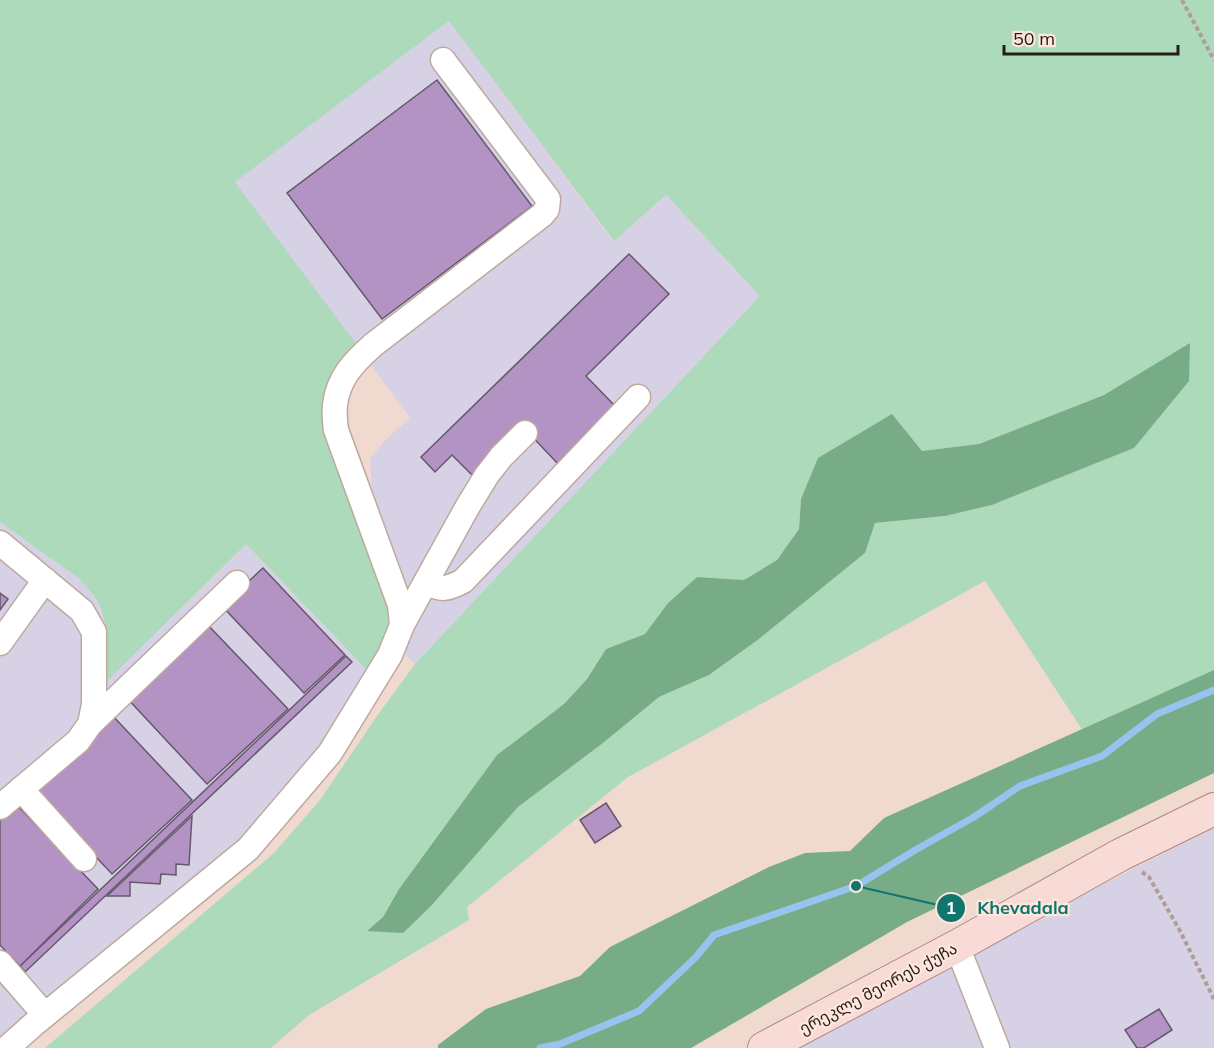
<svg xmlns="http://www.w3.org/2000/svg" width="1214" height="1048" font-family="Mulish,'Noto Sans Georgian',sans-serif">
<rect width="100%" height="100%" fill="#f0d9cf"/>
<g fill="#d7d1e6">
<polygon points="449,21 613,241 666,195 760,296 415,664 398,646 410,594 393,563 373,505 370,459 383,442 410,418 235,182"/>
<polygon points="0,522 77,577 88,588 98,604 105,624 105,683 246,544 369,672 324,748 243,844 0,1041"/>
<polygon points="1214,828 1214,1048 794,1048 969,952"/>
</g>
<path fill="#addaba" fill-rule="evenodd" d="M0,0h1214v674c-46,15 -88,35 -131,57l-98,-150 -357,196 -161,130 2,13 -160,95 -38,33h-226l229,-195 46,-53 57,-84 38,-52 345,-368 -94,-101 -52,46 -165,-220 -214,161 122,163 -23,24 -10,30 4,33 62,178 2,16 -23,46 -123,-128 -141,139c0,-25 5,-57 -7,-80 -5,-10 -13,-18 -21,-26l-77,-55zM1190,344l-56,104 -142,57 -47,11 -70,7 -10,30 -106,86 -50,36 -50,22 -56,46 -85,64 -87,99 -64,25 16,-14 16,-28 98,-134 67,-51 23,-25 19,-30 39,-15 23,-31 29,-26 47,3 33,-20 22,-31 2,-30 121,-48 57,-7 125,-49z"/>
<g fill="#77ac87">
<polygon points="1190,343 1189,381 1134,448 992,505 945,516 875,523 865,553 759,639 709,675 659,697 603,743 518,807 431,906 403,933 367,931 383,917 399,889 497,755 564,704 587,679 606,649 645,634 668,603 697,577 744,580 777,560 799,529 801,499 818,458 892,414 922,451 979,444 1104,395"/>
<polygon points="1214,670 1214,773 907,922 691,1048 438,1048 438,1045 486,1009 580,976 610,947 769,867 805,853 850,851 884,818"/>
</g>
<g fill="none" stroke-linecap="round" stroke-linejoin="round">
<polyline stroke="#97c3ef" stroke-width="7" points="540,1048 560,1044 639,1011 696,957 714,935 856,886 917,849 974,817 1020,786 1102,756 1157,714 1214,690"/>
</g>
<g fill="#b393c4" stroke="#64596a" stroke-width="1.5">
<polygon points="437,80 532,206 382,319 287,193"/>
<polygon points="629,254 669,294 586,376 617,408 559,465 524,428 474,477 452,455 435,472 421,457"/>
<polygon points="263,568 345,655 304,693 222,606"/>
<polygon points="0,593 8,599 0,610"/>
<polygon points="205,622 288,709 207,784 126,697"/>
<polygon points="346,656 352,662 25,972 20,966"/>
<polygon points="111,714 192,800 112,874 32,789"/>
<polygon points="606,803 621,826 595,843 580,820"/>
<polygon points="16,804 98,889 20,966 0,945 0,819"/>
<polygon points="192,816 189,865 176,864 176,875 161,874 160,884 130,882 130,896 107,896"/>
<polygon points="1159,1009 1172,1030 1144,1048 1137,1048 1125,1030"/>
</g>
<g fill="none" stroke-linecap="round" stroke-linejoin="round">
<g stroke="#bfa99f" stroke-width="27">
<g id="minor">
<polyline points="0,543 82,611 94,632 94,704 90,724 78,741 0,807"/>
<path d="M426,582c15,9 22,7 37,-1l175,-184"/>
<polyline points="402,625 468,506 487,475 501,457 525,433"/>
<polyline points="0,643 45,580"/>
<polyline points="90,724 237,583"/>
<polyline points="21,789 84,859"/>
<polyline points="957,946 997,1048"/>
<polyline points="0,963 45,1015"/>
<path d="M7,1048l27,-24 214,-175 82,-96 60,-98 12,-30 -2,-20 -64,-175c-1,-8 -2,-17 -1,-25 3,-27 19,-43 38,-60l169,-130 5,-6 1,-10 -105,-139"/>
</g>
</g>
<g stroke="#ac8982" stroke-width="34">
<polyline id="major" points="764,1048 957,946 1120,855 1214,809"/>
</g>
<g stroke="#b09d96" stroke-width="4" stroke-dasharray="4.5 3" stroke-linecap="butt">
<polyline points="1182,0 1214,60"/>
<polyline points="1142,872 1149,877 1179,929 1214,999"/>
</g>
<use href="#minor" stroke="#fff" stroke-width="24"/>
<use href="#major" stroke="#f8dbd6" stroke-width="32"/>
</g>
<g text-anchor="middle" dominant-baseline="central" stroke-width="4.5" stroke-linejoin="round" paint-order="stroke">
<g font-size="16" fill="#261d1a" stroke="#fee6dc">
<text transform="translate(878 988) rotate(-28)">ერეკლე მეორეს ქუჩა</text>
</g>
</g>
<path fill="none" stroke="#0f766e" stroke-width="2" d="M856 886L951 908"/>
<g fill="#0f766e" stroke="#fee6dc" stroke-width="2">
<circle cx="856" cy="886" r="6"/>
<circle cx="951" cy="908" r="15"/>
</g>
<g font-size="18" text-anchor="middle" font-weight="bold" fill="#fff">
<text x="951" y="914">1</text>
</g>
<g font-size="18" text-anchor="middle" font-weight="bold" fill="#0f766e" stroke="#fee6dc" stroke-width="4.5" stroke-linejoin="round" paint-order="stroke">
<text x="1023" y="914">Khevadala</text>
</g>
<path d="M1004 45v9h174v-9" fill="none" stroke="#261d1a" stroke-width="3"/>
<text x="1013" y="45" font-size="18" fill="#261d1a" stroke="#fee6dc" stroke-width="4.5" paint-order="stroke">50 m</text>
</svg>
